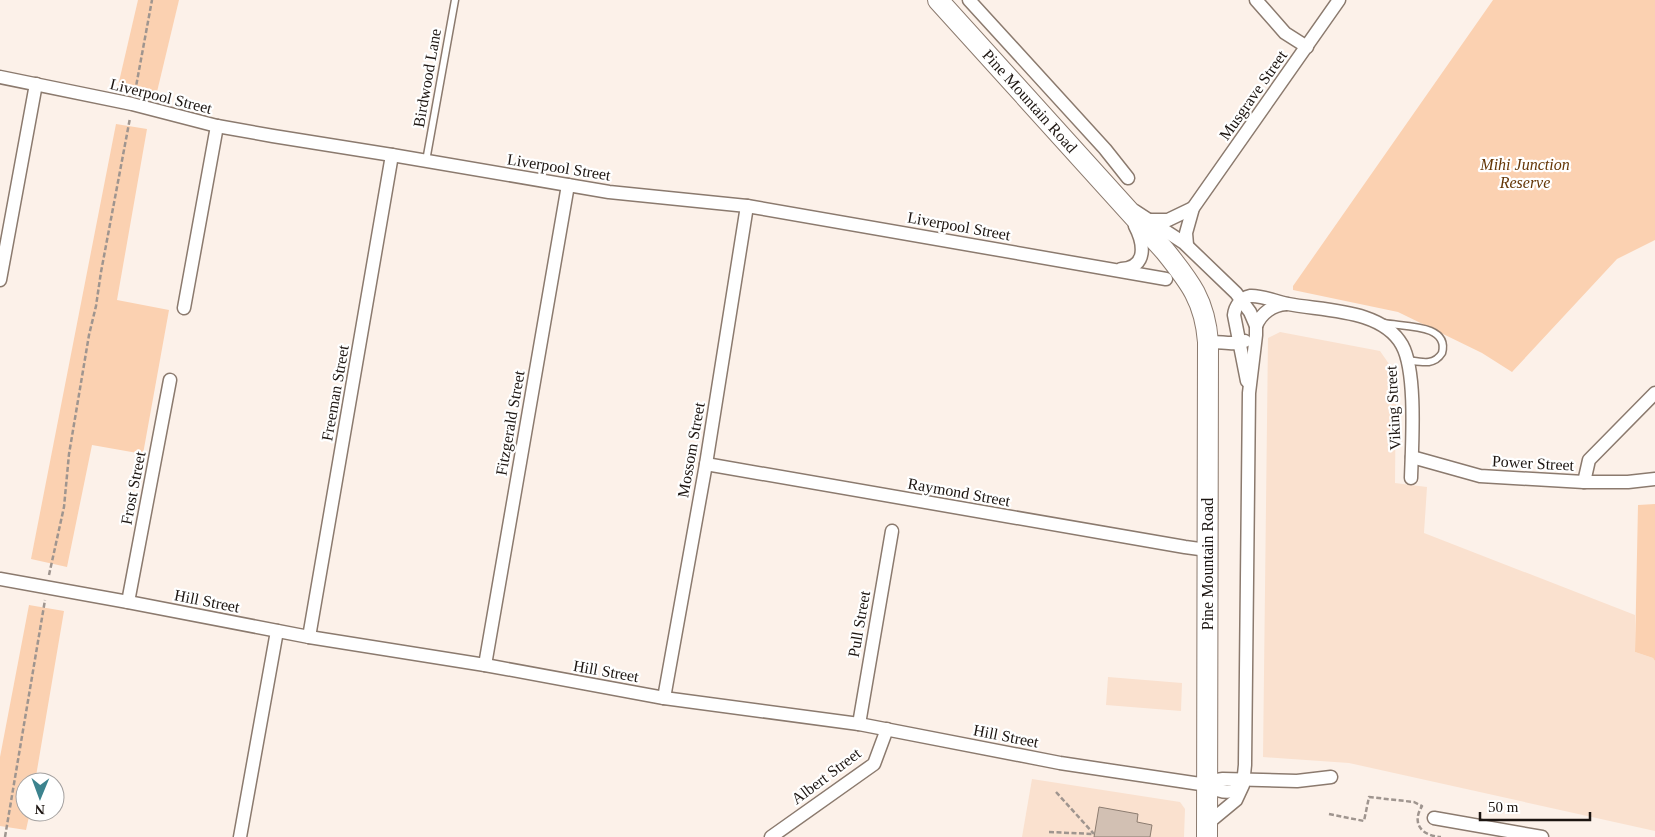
<svg xmlns="http://www.w3.org/2000/svg" width="1655" height="837" font-family="'Times New Roman',serif">
<rect width="100%" height="100%" fill="#fcf1e9"/>
<g fill="#fae1cf">
<polygon points="1280,332 1380,351 1396,374 1395,483 1427,487 1424,533 1635,615 1635,652 1653,658 1655,661 1655,831 1349,763 1263,757 1268,338"/>
<polygon points="1108,677 1182,683 1181,711 1106,705"/>
<polygon points="1032,779 1180,802 1185,809 1184,837 1022,837"/>
</g>
<g fill="#fbd1b1">
<polygon points="138,0 179,0 156,96 118,86"/>
<polygon points="1493,0 1655,0 1655,240 1617,259 1512,372 1482,353 1398,312 1293,290 1293,286"/>
<polygon points="116,124 147,129 117,300 169,310 143,454 92,445 67,567 31,559"/>
<polygon points="1655,504 1655,661 1653,658 1635,652 1638,505"/>
<polygon points="29,605 64,611 35,782 25,782 25,812 30,812 26,830 0,826 0,757"/>
</g>
<polygon fill="#d2c0b3" stroke="#8c7c70" points="1099,807 1138,814 1137,822 1152,825 1150,837 1094,837"/>
<g fill="none" stroke-linecap="round" stroke-linejoin="round">
<g stroke="#8b7a6e" stroke-width="9">
<g id="service">
<polyline points="426,161 455,0"/>
<path d="M1384,323c17,4 66,0 58,30 -8,13 -21,9 -34,7"/>
</g>
</g>
<g stroke="#8b7a6e" stroke-width="15">
<g id="minor">
<polyline points="969,0 1105,149 1128,178"/>
<polyline points="1256,0 1285,33 1307,47"/>
<polyline points="0,77 132,104 217,126 273,136 392,155 609,192 747,206 1166,279"/>
<polyline points="1151,220 1168,220 1193,208"/>
<polyline points="1187,245 1186,233 1193,208 1339,0"/>
<path d="M1121,269c27,-1 23,-26 14,-43"/>
<polyline points="0,280 36,84"/>
<polyline points="184,308 217,126"/>
<path d="M1256,326c5,-13 17,-21 30,-22"/>
<path d="M1208,342c12,-1 27,4 37,-1"/>
<path d="M1247,381l-13,-66c1,-9 7,-17 16,-19 12,-1 26,6 38,8 36,7 94,5 114,41 15,27 10,100 9,133"/>
<polyline points="1412,457 1480,476 1584,482 1628,482 1655,479"/>
<polyline points="706,464 1185,547 1207,550"/>
<polyline points="1584,482 1589,460 1655,393"/>
<path d="M0,579l128,23 181,35 176,28 179,33 195,26 201,39 147,22c12,7 26,11 36,-1l2,-19 4,-372 7,-58v-9l-6,-14 -14,-19 -52,-50 -49,-32"/>
<polyline points="128,602 170,380"/>
<polyline points="309,637 392,155"/>
<polyline points="485,665 568,185"/>
<polyline points="664,698 706,464 747,206"/>
<polyline points="859,724 892,531"/>
<polyline points="1207,785 1216,780 1223,779 1297,781 1331,777"/>
<polyline points="1434,818 1542,837"/>
<polyline points="1207,824 1236,800 1243,785"/>
<polyline points="240,837 277,631"/>
<polyline points="771,837 874,764 887,729"/>
</g>
</g>
<g stroke="#8b7a6e" stroke-width="22">
<path id="primary" d="M938,0l227,251c25,31 40,50 43,91l-1,495"/>
</g>
<g stroke="#9f958f" stroke-width="2.5" stroke-dasharray="5 2.5" stroke-linecap="butt">
<polyline points="135,92 152,0"/>
<polyline points="49,575 64,507 69,454 89,335 96,306 101,272 130,118"/>
<polyline points="1056,792 1094,834"/>
<path d="M1329,814l35,7 5,-24 45,5 8,4c-11,18 0,30 19,31"/>
<polyline points="1049,832 1093,834"/>
<polyline points="5,837 45,600"/>
</g>
<use href="#service" stroke="#fff" stroke-width="6"/>
<use href="#minor" stroke="#fff" stroke-width="12"/>
<use href="#primary" stroke="#fff" stroke-width="20"/>
</g>
<g text-anchor="middle" dominant-baseline="central" stroke-width="4.5" stroke-linejoin="round" paint-order="stroke">
<g font-size="16" fill="#1c1511" stroke="#fff">
<text transform="translate(427 78) rotate(-80)">Birdwood Lane</text>
<text transform="translate(1253 95) rotate(-55)">Musgrave Street</text>
<text transform="translate(161 96) rotate(14)">Liverpool Street</text>
<text transform="translate(1030 101) rotate(48)">Pine Mountain Road</text>
<text transform="translate(559 167) rotate(9)">Liverpool Street</text>
<text transform="translate(959 226) rotate(10)">Liverpool Street</text>
<text transform="translate(335 393) rotate(-80)">Freeman Street</text>
<text transform="translate(1393 408) rotate(-93)">Viking Street</text>
<text transform="translate(510 423) rotate(-80)">Fitzgerald Street</text>
<text transform="translate(691 450) rotate(-80)">Mossom Street</text>
<text transform="translate(1533 463) rotate(3)">Power Street</text>
<text transform="translate(133 488) rotate(-79)">Frost Street</text>
<text transform="translate(959 492) rotate(10)">Raymond Street</text>
<text transform="translate(1207 564) rotate(-90)">Pine Mountain Road</text>
<text transform="translate(207 601) rotate(11)">Hill Street</text>
<text transform="translate(859 624) rotate(-80)">Pull Street</text>
<text transform="translate(606 671) rotate(10)">Hill Street</text>
<text transform="translate(1006 736) rotate(11)">Hill Street</text>
<text transform="translate(826 776) rotate(-37)">Albert Street</text>
</g>
<g font-size="16" font-style="italic" fill="#643606" stroke="#fff">
<text x="1525" y="164">Mihi Junction<tspan x="1525" dy="18">Reserve</tspan></text>
</g>
</g>
<g transform="translate(40 797) rotate(181)"><circle r="24" fill="#ffffff" stroke="#a4a1a0"/>
<path d="M0-4L9 19L0 12L-9 19Z" fill="#3c838e"/>
<text y="-8" font-size="14" font-weight="bold" text-anchor="middle" fill="#1c1511">N</text>
</g>
<path d="M1480 812v8h110v-8" fill="none" stroke="#1c1511" stroke-width="2.5"/>
<text x="1488" y="812" font-size="15" fill="#1c1511" stroke="#ffffff" stroke-width="4" paint-order="stroke">50 m</text>
</svg>
